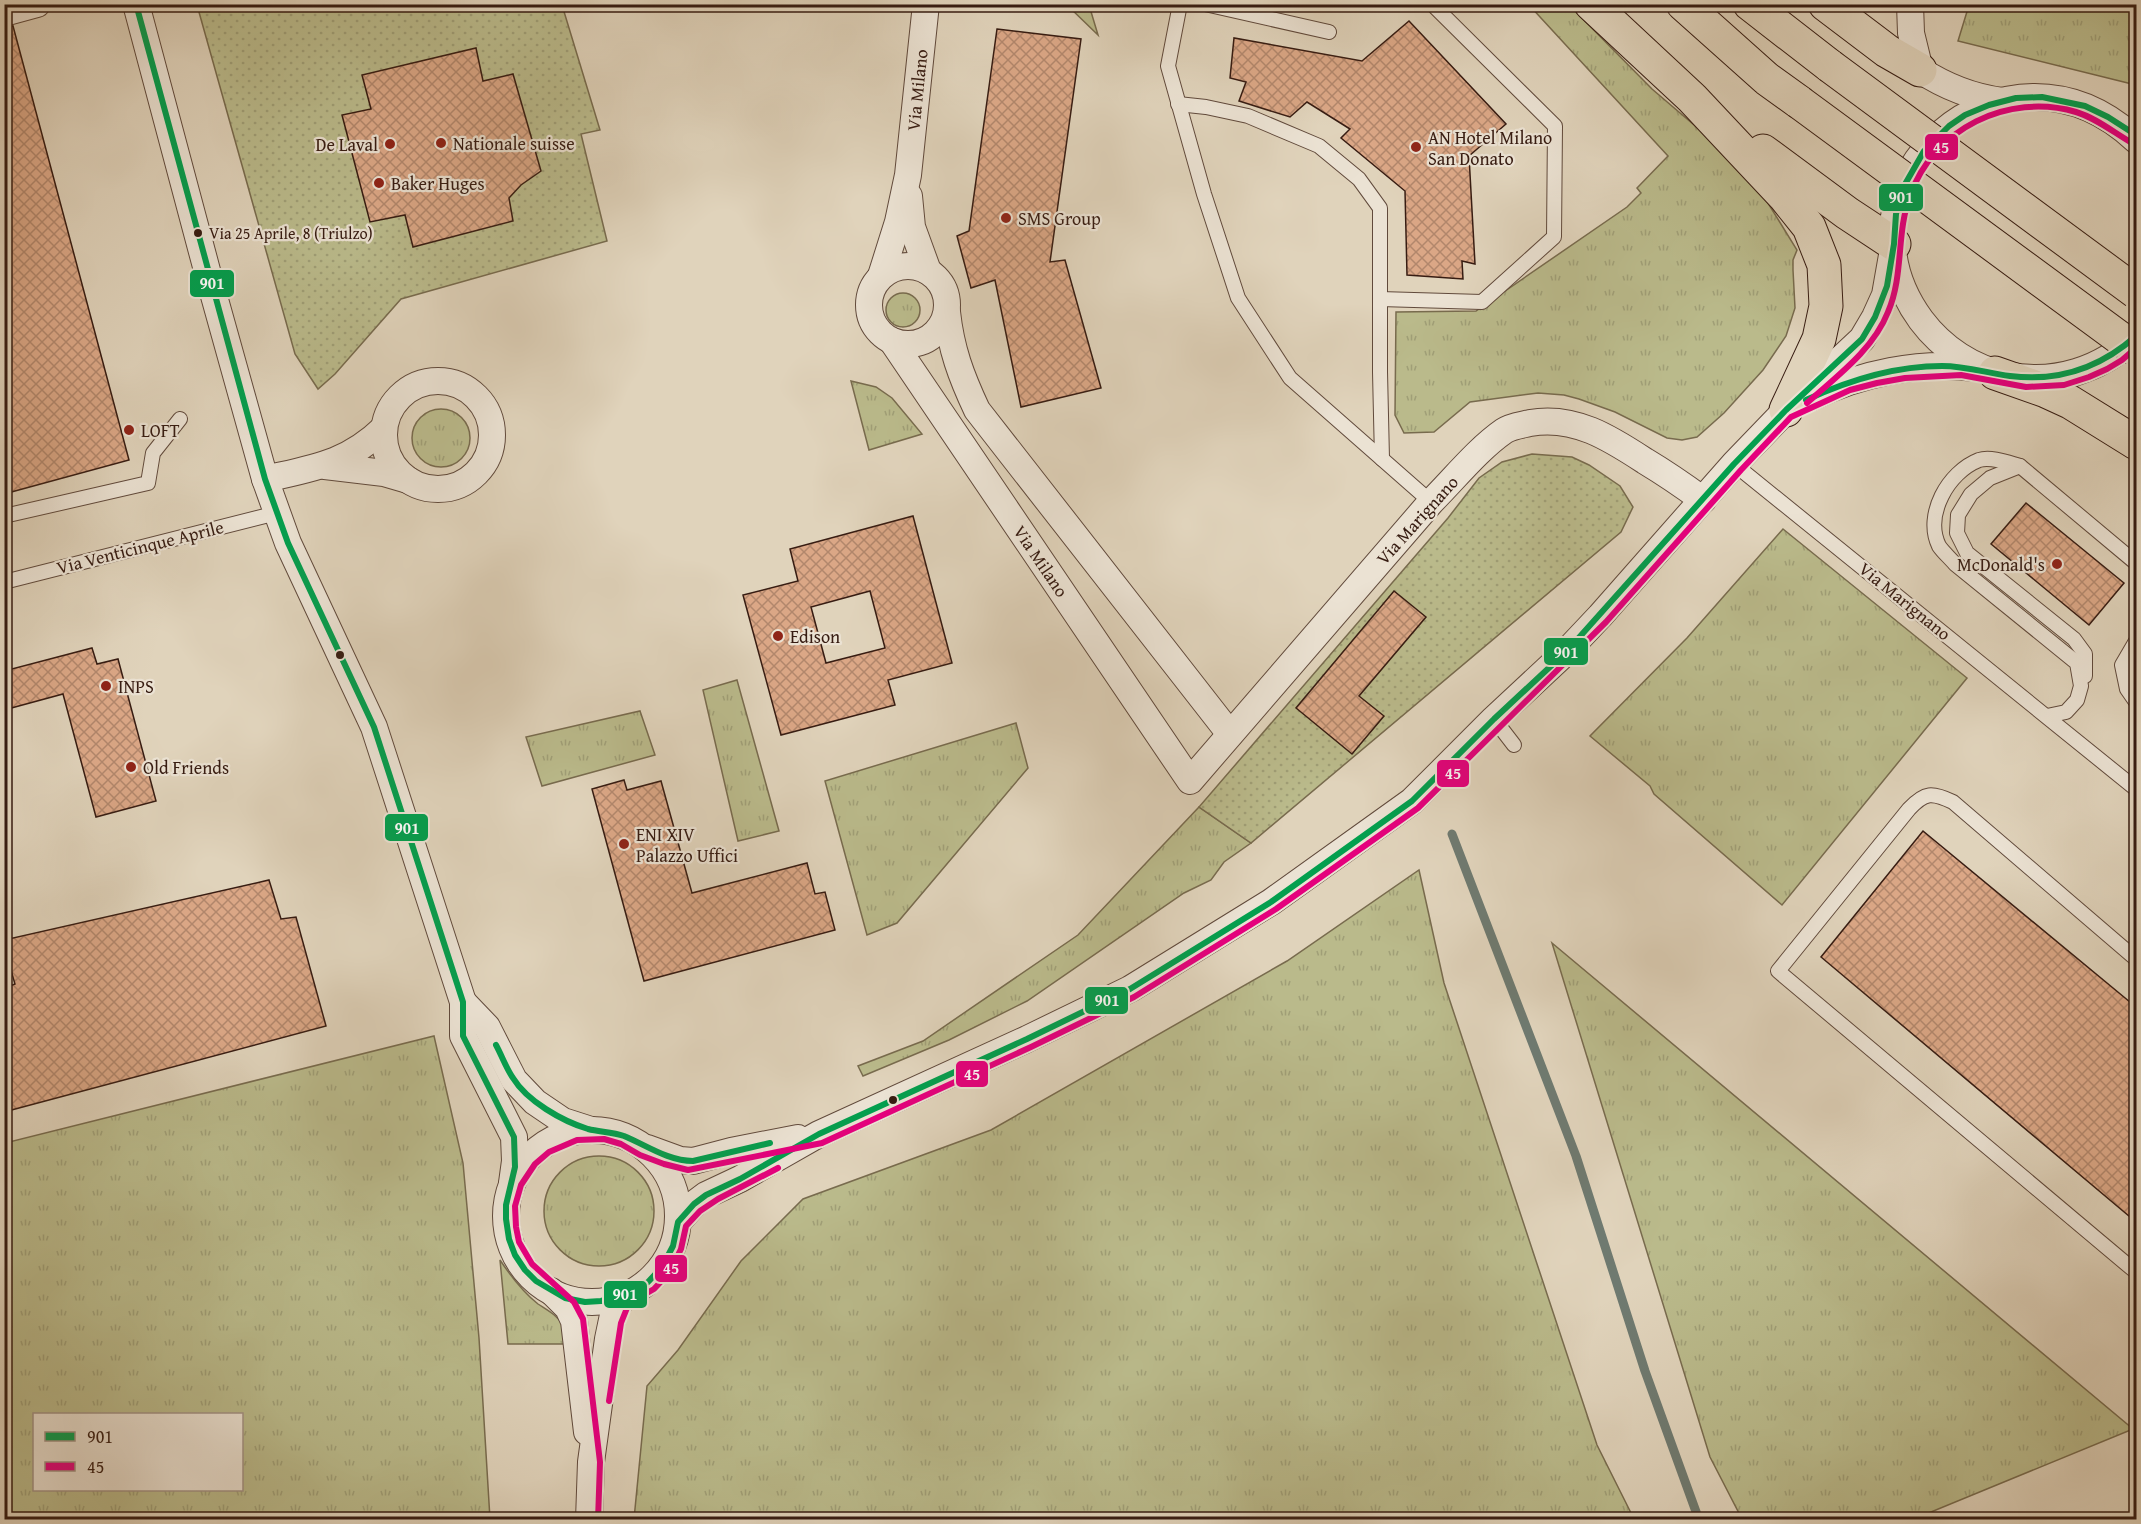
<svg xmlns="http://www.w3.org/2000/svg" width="2141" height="1524" font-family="'Gentium Book Plus',serif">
<defs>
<pattern id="grass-tufts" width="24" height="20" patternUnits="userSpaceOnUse" patternTransform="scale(1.5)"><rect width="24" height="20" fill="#baba8b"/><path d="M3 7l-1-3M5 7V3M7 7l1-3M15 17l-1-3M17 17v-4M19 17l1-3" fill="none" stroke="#a09f77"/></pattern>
<pattern id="garden-dots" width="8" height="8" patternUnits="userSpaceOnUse" patternTransform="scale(1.5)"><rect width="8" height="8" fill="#baba8b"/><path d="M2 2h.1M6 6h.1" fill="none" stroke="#a09f77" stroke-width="1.8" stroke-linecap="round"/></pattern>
<pattern id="building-cross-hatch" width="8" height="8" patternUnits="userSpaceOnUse" patternTransform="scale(1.5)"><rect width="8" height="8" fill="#dba786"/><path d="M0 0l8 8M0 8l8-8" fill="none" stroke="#b2876c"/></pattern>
</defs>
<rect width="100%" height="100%" fill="#e0d3bb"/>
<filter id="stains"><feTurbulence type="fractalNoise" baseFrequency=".00333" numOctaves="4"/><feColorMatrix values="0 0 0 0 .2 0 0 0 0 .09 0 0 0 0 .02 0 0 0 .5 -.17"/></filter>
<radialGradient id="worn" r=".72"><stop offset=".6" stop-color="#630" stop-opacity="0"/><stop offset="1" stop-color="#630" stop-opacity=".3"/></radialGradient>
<g fill="url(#grass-tufts)" stroke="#786b4e" stroke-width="1.5" fill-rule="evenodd">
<polygon points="1067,5 1089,5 1098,35"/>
<polygon points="1529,5 1569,5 1652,89 1714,142 1763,195 1797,250 1793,260 1793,270 1795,308 1786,336 1763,370 1724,413 1697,437 1682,440 1667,438 1615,412 1579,399 1564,395 1538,393 1470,402 1434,432 1404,433 1395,415 1396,312 1476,311 1627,207 1641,193 1637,188 1668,156"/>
<polygon points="1969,5 2136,5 2136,85 1958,41"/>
<circle cx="903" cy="310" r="17"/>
<polygon points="851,381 876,387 892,398 922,434 869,450"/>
<circle cx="441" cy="438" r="29"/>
<polygon points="1783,529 1967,678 1782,905 1654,794 1650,786 1590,736 1687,638"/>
<polygon points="737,680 779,831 738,841 703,690"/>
<polygon points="640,711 655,755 542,786 526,737"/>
<polygon points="1016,723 1028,768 897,923 867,935 825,781"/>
<polygon points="1199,807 1251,843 1224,862 1211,880 1184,893 1027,1001 949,1040 863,1076 858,1066 923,1041 1078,935"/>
<polygon points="1419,870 1444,983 1597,1445 1634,1519 634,1519 647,1386 678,1350 741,1261 803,1199 991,1130 1287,961"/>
<polygon points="1552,943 2133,1429 1914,1519 1742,1519 1710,1457"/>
<path d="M434,1036l29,127 16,175 11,181h-481l-5,-11 1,-365zM34,1414h208v76h-208z"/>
<circle cx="599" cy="1211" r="55"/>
<path d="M500,1260c10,15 23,32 38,44 9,6 19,11 25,21 2,6 3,13 4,19h-59z"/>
</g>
<g fill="url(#garden-dots)" stroke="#786b4e" stroke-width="1.5">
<polygon points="197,5 562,5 600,130 581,134 607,241 401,299 335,374 318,389 295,354"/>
<polygon points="1532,454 1572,457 1589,465 1620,486 1633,507 1621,532 1251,843 1199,807 1448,518 1479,478 1502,462"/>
</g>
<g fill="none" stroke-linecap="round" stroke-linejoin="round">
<polyline stroke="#6f7a70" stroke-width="9" points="1452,834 1576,1156 1645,1371 1699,1520"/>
</g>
<g fill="url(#building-cross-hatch)" stroke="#371c12" stroke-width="1.5" fill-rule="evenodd">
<polygon points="1409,21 1506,124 1469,156 1475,264 1462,261 1463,279 1407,275 1405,191 1341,138 1350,129 1307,102 1290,117 1239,101 1246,82 1230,78 1234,38 1362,61"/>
<polygon points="13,26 129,460 4,494 4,28"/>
<polygon points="997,29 1081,39 1050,262 1065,260 1101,388 1021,407 995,280 971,288 957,236 969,231"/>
<polygon points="476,48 483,81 513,74 541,171 521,185 509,198 513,221 413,247 405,215 370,222 342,115 371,109 362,75"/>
<polygon points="2026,503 2124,583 2089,625 1991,544"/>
<path d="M913,516l39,147 -64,17 7,25 -114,30 -38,-140 55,-14 -8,-32zM870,591l15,57 -59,15 -15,-56z"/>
<polygon points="1394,591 1426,617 1359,696 1384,716 1352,754 1296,708"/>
<polygon points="92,648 97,664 118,659 156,801 96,817 63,694 4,710 4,671"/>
<polygon points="624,780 627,790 661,781 692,893 807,863 815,894 825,892 835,930 644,981 592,789"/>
<polygon points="1923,831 2136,1007 2136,1222 1821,957"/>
<polygon points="269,880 281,919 296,917 326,1026 4,1112 4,988 15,984 4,947 4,940"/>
</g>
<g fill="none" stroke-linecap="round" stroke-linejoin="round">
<g stroke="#614a3c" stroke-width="16">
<g id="lane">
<polyline points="1180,4 1168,66 1204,194 1238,298 1290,378 1431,502"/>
<polyline points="1205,4 1329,32"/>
<polyline points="1178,104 1206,107 1248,116 1319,146 1359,179 1380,208 1380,372 1382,459"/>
<polyline points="1380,299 1482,302 1554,237 1555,126 1432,4"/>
<polyline points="1734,464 2136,789"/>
<polyline points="2020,466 1990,478 1971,494 1958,515 1957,533 1967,553 2074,639 2085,654 2085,676"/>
<polyline points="4,516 148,483 153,453 180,419"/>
<polyline points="4,582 277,513"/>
<polyline points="2136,641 2122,665 2127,689 2136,702"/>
<path d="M2047,716l19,-4 11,-12 4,-14 -4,-23 -122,-99c-5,-6 -12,-12 -16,-18 -15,-31 9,-74 40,-86 12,-4 30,3 41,6l116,97"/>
<polyline points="1494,719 1514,745"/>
<path d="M2136,959l-183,-157c-21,-10 -28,-10 -44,7l-131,162 358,301"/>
</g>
</g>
<g stroke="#614a3c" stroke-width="28">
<g id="street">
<polyline points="136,4 209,278 265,479 288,543 374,727 463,1002 463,1036 514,1137 515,1161 512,1183"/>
<path d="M1910,4l1,29 9,37c26,17 51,27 82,31"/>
<polyline points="4,13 37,4"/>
<path d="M2136,140c-131,-123 -315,43 -215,180 21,28 52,49 86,55 47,10 95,-5 129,-39"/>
<polyline points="909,196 912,227 928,271"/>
<circle cx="908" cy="305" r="39"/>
<polyline points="881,276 898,222 908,175 926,4"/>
<path d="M947,312c4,37 14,64 30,98l253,324"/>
<path d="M892,341l298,440 241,-279c23,-23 47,-53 73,-71 7,-5 18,-6 26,-8 44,-8 80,15 115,38 20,12 39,25 58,39"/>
<circle cx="438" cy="435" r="54"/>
<path d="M1810,398c51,-25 109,-37 166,-30"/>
<polyline points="325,466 384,473 408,480"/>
<path d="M265,479c48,-11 82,-15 119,-51"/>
<polyline points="463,1002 487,1027 514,1080 535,1102 563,1121 591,1130"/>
<circle cx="592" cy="1216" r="86"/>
<polyline points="647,1148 680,1160 693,1161 731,1151 798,1138"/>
<polyline points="678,1222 694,1204 706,1195 740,1179 819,1134 1027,1039 1130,989 1271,902 1412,801 1494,719 1567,651 1600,616 1734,464 1786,410 1862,339 1875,317 1885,295 1894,244"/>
<polyline points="551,1291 568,1308 574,1321 587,1432"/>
<polyline points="589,1520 591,1462 608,1339 613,1315 619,1303 627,1295"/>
</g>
</g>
<g stroke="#371c12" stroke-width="35">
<g id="highway">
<polyline points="1591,4 1692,98 1785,197 1809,227 1824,265 1826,306 1819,339 1786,410"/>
<polyline points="1683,4 1767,79 1799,102"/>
<polyline points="1750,4 1830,66"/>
<polyline points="1825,4 1887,51 1920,70"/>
<polyline points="1763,151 1847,213 1894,244"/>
<polyline points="1995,373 2046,391 2070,402 2136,443"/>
</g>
</g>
<use href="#lane" stroke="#ebe2d3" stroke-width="14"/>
<use href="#street" stroke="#ebe2d3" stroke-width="26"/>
<use href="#highway" stroke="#e0d3bb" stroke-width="33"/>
<g stroke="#371c12" stroke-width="35" stroke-linecap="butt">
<g id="highway-bridge">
<polyline points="1830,66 2136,292"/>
<polyline points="1799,102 2136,350"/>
</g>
</g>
<use href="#highway-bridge" stroke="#e0d3bb" stroke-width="33"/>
<g stroke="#ebe2d3" stroke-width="10">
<g id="bus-1">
<polyline points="136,4 265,479 288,543 374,727 463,1002 463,1036 514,1137 515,1167 506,1205 506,1219 509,1239 515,1255 525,1270 536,1281 565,1298 585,1302 601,1301 631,1293 648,1282 662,1267 673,1246 678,1222 694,1204 706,1195 740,1179 819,1134 1027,1039 1130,989 1271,902 1412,801 1494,719 1567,651 1734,464 1786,410 1862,339 1875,317 1887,286 1894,244 1896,214 1904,186 1924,151 1949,126 1965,115 1989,105 2016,98 2042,97 2085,106 2108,117 2136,135"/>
<path d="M1806,400c43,-20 88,-34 136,-34 24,0 45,7 68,10 48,6 90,-8 126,-40"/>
<path d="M496,1045c6,11 10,23 17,33 14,23 49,43 75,51 12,3 24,3 36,7 22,9 44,25 69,25l77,-18"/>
</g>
</g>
<g stroke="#ebe2d3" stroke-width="10">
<g id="bus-2">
<path d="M1807,403c30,-27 66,-53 81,-91 16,-37 8,-79 22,-116 23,-67 98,-104 166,-84 20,6 37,20 56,31"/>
<polyline points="609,1401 621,1323 627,1308 633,1301 654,1289 669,1273 681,1249 686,1226 700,1211 718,1199 778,1168"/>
<polyline points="598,1520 600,1462 583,1319 574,1302 532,1264 519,1242 516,1227 515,1206 521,1185 535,1164 549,1152 577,1140 604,1139 621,1144 640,1155 664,1164 688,1170 822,1143 1031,1047 1134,997 1276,909 1418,808 1606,622 1741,470 1791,417 1850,390 1877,383 1905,378 1961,375 2026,387 2064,385 2089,377 2107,369 2122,360 2136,348"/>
</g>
</g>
<use href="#bus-1" stroke="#039f4e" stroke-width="6"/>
<use href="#bus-2" stroke="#e5007d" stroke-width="6"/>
</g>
<g fill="#8f2418" stroke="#ebe2d3" stroke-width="2">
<circle cx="441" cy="143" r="6"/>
<circle cx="390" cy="144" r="6"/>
<circle cx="1416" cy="147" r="6"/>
<circle cx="379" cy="183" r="6"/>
<circle cx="1006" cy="218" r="6"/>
<circle cx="129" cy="430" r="6"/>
<circle cx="2057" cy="564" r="6"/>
<circle cx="778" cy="636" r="6"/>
<circle cx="106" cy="686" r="6"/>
<circle cx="131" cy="767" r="6"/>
<circle cx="624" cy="844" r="6"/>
</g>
<g fill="#371c12" stroke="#ebe2d3" stroke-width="2">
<circle cx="198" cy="233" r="5"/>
<circle cx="340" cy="655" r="5"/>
<circle cx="893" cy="1100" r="5"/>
</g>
<g text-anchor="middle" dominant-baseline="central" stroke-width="4.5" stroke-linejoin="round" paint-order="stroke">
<g font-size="16" fill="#371c12" stroke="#ebe2d3" text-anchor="start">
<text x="209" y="233">Via 25 Aprile, 8 (Triulzo)</text>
</g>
<g font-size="18" fill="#371c12" stroke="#ebe2d3">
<text transform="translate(917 90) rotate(-84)">Via Milano</text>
<text transform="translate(1417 520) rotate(-48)">Via Marignano</text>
<text transform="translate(140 547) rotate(-14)">Via Venticinque Aprile</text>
<text transform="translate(1041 561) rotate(56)">Via Milano</text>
<text transform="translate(1905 601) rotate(39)">Via Marignano</text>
</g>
<g font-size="18" fill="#371c12" stroke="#ebe2d3" text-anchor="start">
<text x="1428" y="137">AN Hotel Milano<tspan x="1428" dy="21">San Donato</tspan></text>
<text x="453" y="143">Nationale suisse</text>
<text x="378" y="144" text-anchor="end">De Laval</text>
<text x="391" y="183">Baker Huges</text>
<text x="1018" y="218">SMS Group</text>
<text x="141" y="430">LOFT</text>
<text x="2045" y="564" text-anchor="end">McDonald's</text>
<text x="790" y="636">Edison</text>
<text x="118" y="686">INPS</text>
<text x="143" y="767">Old Friends</text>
<text x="636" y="834">ENI XIV<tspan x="636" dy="21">Palazzo Uffici</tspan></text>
</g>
</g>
<g stroke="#ebe2d3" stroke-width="2">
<rect x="1924" y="133" width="35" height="28" rx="6" fill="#e5007d"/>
<rect x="1878" y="183" width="46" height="29" rx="6" fill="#039f4e"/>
<rect x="189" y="269" width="46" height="29" rx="6" fill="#039f4e"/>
<rect x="1543" y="637" width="46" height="29" rx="6" fill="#039f4e"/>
<rect x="1436" y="759" width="34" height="29" rx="6" fill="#e5007d"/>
<rect x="384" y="813" width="45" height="29" rx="6" fill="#039f4e"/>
<rect x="1084" y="986" width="45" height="29" rx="6" fill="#039f4e"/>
<rect x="955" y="1060" width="34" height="28" rx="6" fill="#e5007d"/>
<rect x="654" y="1254" width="34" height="29" rx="6" fill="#e5007d"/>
<rect x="603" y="1280" width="45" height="29" rx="6" fill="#039f4e"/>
</g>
<g font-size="16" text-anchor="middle" font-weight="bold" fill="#fff">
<text x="1941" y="153">45</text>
<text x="1901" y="203">901</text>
<text x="212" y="289">901</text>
<text x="1566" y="658">901</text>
<text x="1453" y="779">45</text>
<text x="407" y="834">901</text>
<text x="1107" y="1006">901</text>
<text x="972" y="1080">45</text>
<text x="671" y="1274">45</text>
<text x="625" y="1300">901</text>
</g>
<rect width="2141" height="1524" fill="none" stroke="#e0d3bb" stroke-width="24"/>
<rect x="6" y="6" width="2129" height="1512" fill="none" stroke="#371c12" stroke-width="3"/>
<rect x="12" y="12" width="2117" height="1500" fill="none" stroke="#371c12" stroke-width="1.5"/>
<rect x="33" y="1413" width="210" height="78" fill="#ebe2d3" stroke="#a39386" stroke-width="1.5"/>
<rect x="45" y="1432" width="30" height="9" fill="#039f4e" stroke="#a39386" stroke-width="1.5"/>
<text x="87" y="1443" font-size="18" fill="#371c12">901</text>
<rect x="45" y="1462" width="30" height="9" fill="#e5007d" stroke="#a39386" stroke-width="1.5"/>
<text x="87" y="1473" font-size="18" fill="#371c12">45</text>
<rect width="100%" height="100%" filter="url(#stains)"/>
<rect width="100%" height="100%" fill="url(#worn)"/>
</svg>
